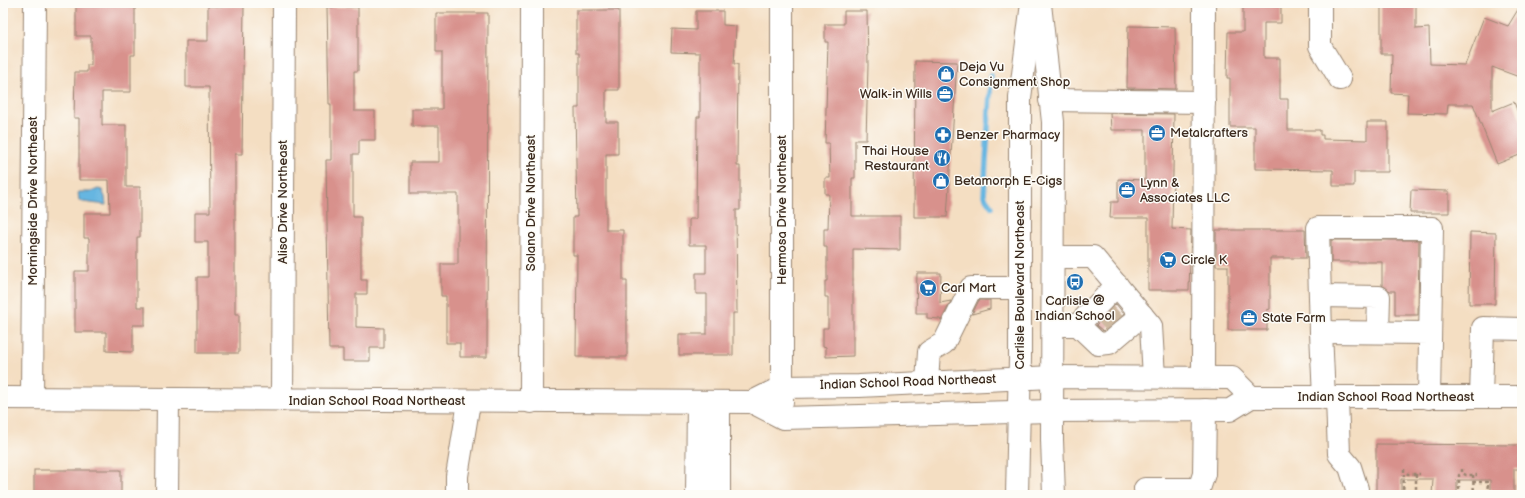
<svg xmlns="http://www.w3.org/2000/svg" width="1525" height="498" font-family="'Balsamiq Sans',sans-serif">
<rect width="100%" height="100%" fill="#fdfcf7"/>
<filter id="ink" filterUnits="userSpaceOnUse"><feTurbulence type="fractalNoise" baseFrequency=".025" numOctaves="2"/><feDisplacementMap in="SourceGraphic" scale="8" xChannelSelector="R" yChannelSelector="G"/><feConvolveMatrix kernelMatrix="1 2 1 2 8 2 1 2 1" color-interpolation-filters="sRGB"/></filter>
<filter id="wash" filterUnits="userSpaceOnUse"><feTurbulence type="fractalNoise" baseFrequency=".012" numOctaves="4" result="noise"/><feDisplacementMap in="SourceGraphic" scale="16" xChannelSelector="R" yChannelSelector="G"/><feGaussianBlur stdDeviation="0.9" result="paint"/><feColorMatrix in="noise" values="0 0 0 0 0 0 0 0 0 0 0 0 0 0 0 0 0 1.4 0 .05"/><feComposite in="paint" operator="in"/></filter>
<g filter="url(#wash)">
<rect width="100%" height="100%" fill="#f4dec2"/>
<polygon fill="#66b6e1" stroke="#507080" points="98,189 102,190 105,197 106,205 83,202 79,200 78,192 91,192"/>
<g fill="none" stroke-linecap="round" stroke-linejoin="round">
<polyline stroke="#66b6e1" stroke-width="5.5" points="991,76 984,196 992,207"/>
</g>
<g id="blocks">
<g fill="#d8918c">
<polygon points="1243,3 1281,4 1281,23 1264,23 1264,58 1280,58 1280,99 1288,99 1288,130 1320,130 1320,135 1323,135 1323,139 1367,140 1367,122 1388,122 1388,172 1354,172 1354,186 1333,186 1333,170 1255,169 1255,127 1230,127 1230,78 1227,78 1228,32 1243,32"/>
<polygon points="1381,3 1416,3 1416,29 1429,28 1430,64 1465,65 1484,17 1508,26 1522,3 1522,78 1492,67 1492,111 1514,102 1522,123 1522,154 1497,164 1473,104 1448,104 1447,114 1407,113 1408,94 1391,93 1392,54 1381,54"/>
<polygon points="76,4 135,4 135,55 131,55 131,92 102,92 102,125 126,125 126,187 140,187 140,237 137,237 137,307 145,307 145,325 133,325 133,352 106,351 106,332 75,332 75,271 89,271 89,238 84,238 84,213 110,213 109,180 79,180 79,118 74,118 75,72 87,72 87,65 91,65 91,36 76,36"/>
<polygon points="208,6 244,6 242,154 235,154 235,314 239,314 239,353 197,353 197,277 208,277 208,242 195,242 195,212 210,212 209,87 186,87 186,41 208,41"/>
<polygon points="327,7 358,7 358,71 354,71 354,111 375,111 375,140 359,140 359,154 353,154 353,217 361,217 361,280 367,280 367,294 356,294 356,327 384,328 384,348 370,348 370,361 343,361 343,349 329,349 326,160 331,160 331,104 329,104"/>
<polygon points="576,10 619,10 619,90 606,90 606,122 618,122 618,154 606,154 606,230 623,230 623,281 627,281 627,357 576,357 577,255 573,255 573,217 577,217 575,108 579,108 579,53 576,53"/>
<polygon points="696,11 723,11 723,25 736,26 734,64 738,64 737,166 740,166 740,210 736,210 737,313 733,313 733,355 679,355 679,334 707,334 707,294 696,294 696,273 706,273 706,245 689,245 689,219 696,219 697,117 700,117 700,53 671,52 672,29 696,30"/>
<polygon points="844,11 867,11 868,65 866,140 855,140 855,178 852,178 852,216 900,216 900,250 853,249 853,356 826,357 826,347 823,346 823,328 828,328 828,297 825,297 825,281 827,281 827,247 824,247 824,229 828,229 829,194 825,194 825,178 830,178 829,143 825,143 828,42 825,42 825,24 844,24"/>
<polygon points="436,13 488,13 487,357 460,357 460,343 446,343 446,296 441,296 441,264 458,264 458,194 410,194 410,162 439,162 439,126 412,126 412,109 442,109 442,52 436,52"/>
<polygon points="1128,26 1175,27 1176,89 1127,88"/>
<polygon points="915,61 957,62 947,217 914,217"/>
<polygon points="1110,113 1174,114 1172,229 1191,230 1189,290 1148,290 1148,218 1110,218 1111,202 1118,202 1118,179 1145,180 1145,130 1111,130"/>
<polygon points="1411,190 1449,191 1449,213 1410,213"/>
<polygon points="1216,230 1305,230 1306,258 1270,258 1270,309 1267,310 1267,330 1228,330 1228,266 1216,266"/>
<polygon points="1470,232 1496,233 1495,304 1469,304"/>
<polygon points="1331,240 1419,240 1418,315 1395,315 1395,291 1390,291 1382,285 1382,262 1331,262"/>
<polygon points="917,273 941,273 940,303 951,301 941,321 940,319 927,318 927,313 916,313"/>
<polygon points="979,300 990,300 990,309 972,314"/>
<polygon points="1116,304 1124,314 1103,331 1096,325"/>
<polygon points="1376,444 1522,445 1522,469 1514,469 1514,495 1490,495 1490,480 1457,480 1457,495 1432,495 1433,479 1401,479 1401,495 1376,495"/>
<rect x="34" y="470" width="87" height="25"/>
</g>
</g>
</g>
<g filter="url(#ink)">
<use href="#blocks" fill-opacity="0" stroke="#988470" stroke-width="1"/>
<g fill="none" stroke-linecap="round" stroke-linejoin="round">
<polyline stroke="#cfbaa1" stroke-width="22" stroke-dasharray="22 11" stroke-linecap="butt" points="1103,311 1117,326"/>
<g stroke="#988470" stroke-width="24">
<g id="minor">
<polyline points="782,3 782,402"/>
<polyline points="1320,3 1320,46 1340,79"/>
<polyline points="1050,100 1204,102"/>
<polyline points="1053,257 1093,257 1151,326 1154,377"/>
<polyline points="1320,296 1379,297 1378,332"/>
<polyline points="1063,325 1078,325 1117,285"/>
<polyline points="1078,325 1098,344 1109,343 1142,315"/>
<polyline points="1321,332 1324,398"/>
<polyline points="1203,377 1204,3"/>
<polyline points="927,382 929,352 944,343 971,288 1019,288"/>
<polyline points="1481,397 1483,328 1522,329"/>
<polyline points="3,398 752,402 783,418 1052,411 1230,410 1251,397 1522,397"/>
<polyline points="32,398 35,3"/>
<polyline points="1337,398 1339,454 1350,467 1357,489 1357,495"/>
<polyline points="1429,398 1432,228 1318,228 1321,332 1430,333"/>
<polyline points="282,400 284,3"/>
<polyline points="531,402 532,3"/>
<polyline points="719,402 719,495"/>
<polyline points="752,402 782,387 859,386 1052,377 1232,378 1251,397"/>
<polyline points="1145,489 1199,489 1204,474 1205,410"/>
<polyline points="167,495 168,400"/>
<polyline points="457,495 457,476 469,402"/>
<polyline points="697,495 698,402"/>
</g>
</g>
<g stroke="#988470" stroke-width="24">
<g id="major">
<polyline points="1040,4 1053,122 1052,440 1054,495"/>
<polyline points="1017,495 1020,358 1020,98 1032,3"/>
</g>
</g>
<g stroke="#988470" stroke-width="2.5" stroke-dasharray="3 3" stroke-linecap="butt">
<polyline points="1404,469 1404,472 1408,474 1420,474"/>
<polyline points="1462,469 1462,473 1466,475 1477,475"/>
<polyline points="1473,475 1474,495"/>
<polyline points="1473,482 1488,482 1487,495"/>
<polyline points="1403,495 1404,472"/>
<polyline points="1416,495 1416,474"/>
<polyline points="1459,495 1459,475 1462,473"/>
<polyline points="1519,495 1520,469"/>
</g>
<use href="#minor" stroke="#fff" stroke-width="22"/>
<use href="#major" stroke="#fff" stroke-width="22"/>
</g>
</g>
<defs>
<g id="shop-disc" transform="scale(0.9)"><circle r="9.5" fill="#1f6fb2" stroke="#fdfcf7"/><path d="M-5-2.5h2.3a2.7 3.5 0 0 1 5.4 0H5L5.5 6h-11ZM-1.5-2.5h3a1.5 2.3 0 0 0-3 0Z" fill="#fff"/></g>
<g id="office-disc" transform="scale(0.9)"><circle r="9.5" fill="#1f6fb2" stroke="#fdfcf7"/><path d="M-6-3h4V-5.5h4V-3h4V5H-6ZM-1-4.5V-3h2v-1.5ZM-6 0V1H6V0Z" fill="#fff"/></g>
<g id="pharmacy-disc" transform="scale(0.9)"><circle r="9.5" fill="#1f6fb2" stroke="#fdfcf7"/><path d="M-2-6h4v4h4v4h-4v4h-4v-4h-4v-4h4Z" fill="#fff"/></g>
<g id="restaurant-disc" transform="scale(0.9)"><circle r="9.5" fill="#1f6fb2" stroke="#fdfcf7"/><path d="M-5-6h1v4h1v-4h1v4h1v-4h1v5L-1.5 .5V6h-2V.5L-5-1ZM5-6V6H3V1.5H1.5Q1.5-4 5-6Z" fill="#fff"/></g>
<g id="supermarket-disc" transform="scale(0.9)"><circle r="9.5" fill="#1f6fb2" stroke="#fdfcf7"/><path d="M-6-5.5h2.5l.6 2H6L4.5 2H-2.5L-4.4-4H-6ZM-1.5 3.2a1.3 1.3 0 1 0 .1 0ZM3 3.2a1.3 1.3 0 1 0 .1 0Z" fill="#fff"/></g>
<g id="bus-disc" transform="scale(0.9)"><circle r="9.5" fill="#1f6fb2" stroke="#fdfcf7"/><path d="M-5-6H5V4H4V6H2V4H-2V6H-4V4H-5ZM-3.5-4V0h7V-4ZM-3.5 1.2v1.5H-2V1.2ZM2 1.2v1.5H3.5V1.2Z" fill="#fff"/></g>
</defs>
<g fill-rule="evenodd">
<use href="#shop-disc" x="946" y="74"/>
<use href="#office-disc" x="945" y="94"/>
<use href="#office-disc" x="1157" y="133"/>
<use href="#pharmacy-disc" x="943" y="135"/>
<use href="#restaurant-disc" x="942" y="158"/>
<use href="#shop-disc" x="941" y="181"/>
<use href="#office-disc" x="1127" y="190"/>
<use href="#supermarket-disc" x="1168" y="260"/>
<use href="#bus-disc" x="1075" y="282"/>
<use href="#supermarket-disc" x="928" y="288"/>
<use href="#office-disc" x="1249" y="318"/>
</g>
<g text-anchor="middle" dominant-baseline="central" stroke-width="3" stroke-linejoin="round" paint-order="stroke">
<g font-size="13" fill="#3b2a1e" stroke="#fdfcf7" text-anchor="start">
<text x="959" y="67">Deja Vu<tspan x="959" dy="15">Consignment Shop</tspan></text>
<text x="932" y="94" text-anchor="end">Walk-in Wills</text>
<text x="1170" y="133">Metalcrafters</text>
<text x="956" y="135">Benzer Pharmacy</text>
<text x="929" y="151" text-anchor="end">Thai House<tspan x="929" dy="15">Restaurant</tspan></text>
<text x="954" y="181">Betamorph E-Cigs</text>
<text x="1140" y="183">Lynn &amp;<tspan x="1140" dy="15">Associates LLC</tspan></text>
<text x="1181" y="260">Circle K</text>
<text x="941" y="288">Carl Mart</text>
<text x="1075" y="301" text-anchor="middle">Carlisle @<tspan x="1075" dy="15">Indian School</tspan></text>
<text x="1262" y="318">State Farm</text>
</g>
<g font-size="13" fill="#3b2a1e" stroke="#fdfcf7">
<text transform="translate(33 201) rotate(-90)">Morningside Drive Northeast</text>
<text transform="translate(283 202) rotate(-90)">Aliso Drive Northeast</text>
<text transform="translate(531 203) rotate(-90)">Solano Drive Northeast</text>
<text transform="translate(782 210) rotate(-90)">Hermosa Drive Northeast</text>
<text transform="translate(1020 285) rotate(-90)">Carlisle Boulevard Northeast</text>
<text transform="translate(908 382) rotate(-2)">Indian School Road Northeast</text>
<text x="1386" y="397">Indian School Road Northeast</text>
<text x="377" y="401">Indian School Road Northeast</text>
</g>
</g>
<rect width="1525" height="498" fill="none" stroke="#fdfcf7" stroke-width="16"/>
</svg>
